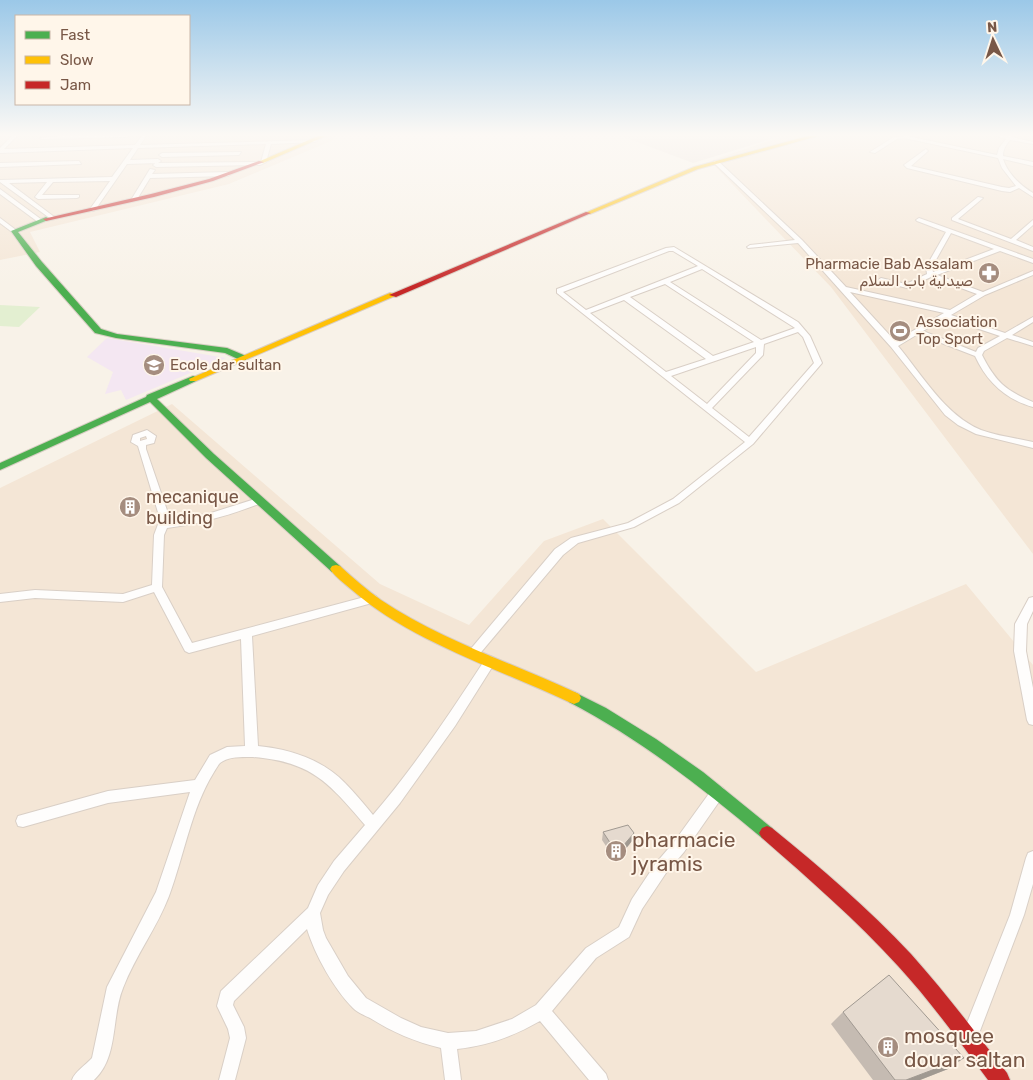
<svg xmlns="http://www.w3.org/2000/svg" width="1033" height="1080" font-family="Rubik,Cairo,sans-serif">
<rect width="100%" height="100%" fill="#f8f2e8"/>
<g fill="#f4e6d6">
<polygon points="0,136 336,136 331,141 229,184 30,232 40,252 0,260"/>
<polygon points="783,136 1033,136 1033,554 831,287 710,161"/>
<polygon points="172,404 380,584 469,625 544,541 603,519 756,672 966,584 1033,665 1033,1080 0,1080 0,488"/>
</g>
<polygon fill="#ebe1d9" points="621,136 781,136 693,163"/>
<polygon fill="#f4e7f2" points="107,338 226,358 126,400 121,390 105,394 113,372 87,357"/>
<polygon fill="#e3efd1" points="0,305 40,307 19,327 0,326"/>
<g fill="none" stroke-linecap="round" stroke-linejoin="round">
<g stroke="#d9cfc6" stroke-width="2">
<g id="street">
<polygon points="12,136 17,136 4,149 135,145 142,136 146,136 140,145 315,140 317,141 315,142 271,144 266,162 260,165 156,167 153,165 156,163 261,162 266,144 138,148 130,160 158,159 161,161 158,163 127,164 95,210 93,211 90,209 110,181 53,182 42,195 79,195 79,197 77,198 38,199 35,197 47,182 9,183 53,216 54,217 51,219 0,182 0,180 112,177 133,148 0,153 0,148"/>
<polygon points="62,136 128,136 126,137 42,139 40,138"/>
<path d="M907,136l90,19 2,-7 7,-9 -9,-3h16l-1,1 21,5v2l-23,-4c-4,5 -7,9 -7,16l30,6v4l-30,-7c5,15 17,26 30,34v4l-14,-9 -9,4 -8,-1 -95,-23 -3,-3 22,-16 2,2 -17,15 91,21 7,1 7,-2 -14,-18 -4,-10 -94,-20 -7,1 -22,14 -5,-1 24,-15z"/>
<polygon points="241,152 239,155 162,157 159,155 162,153"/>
<polygon points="79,161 81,164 0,167 0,163"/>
<path d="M714,161h4l84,79 44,47 104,23 27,-16 -46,-17 -24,11 -28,-7 -1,-1 3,-2 25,6 21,-10 -1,-7 20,-35 -29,-11 -1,-1 3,-2 114,41v4l-33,-12 -63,24 46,17 50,-21v4l-48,20 -34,20 54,18 28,-16v5l-21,13 21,7v4l-26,-8 -23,13 -2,4c13,26 24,36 51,47v5c-28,-8 -46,-25 -58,-51l-57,-22 -20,12c24,29 47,69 83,84 16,6 35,8 52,12v6l-57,-14 -18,-9 -13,-10 -54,-68 -93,-104 -50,5 -1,-1 3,-2 45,-5 -81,-77zM951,233l43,16 -61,23 -1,-5zM850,292l94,21 -49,28zM946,318l54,18 -22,12 -2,4 -53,-21z"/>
<polygon points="150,169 155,170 152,174 228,172 231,174 228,176 150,178 136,201 132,201 131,200"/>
<polygon points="0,189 42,220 42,222 38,222 0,194"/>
<polygon points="978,197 983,198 958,219 1011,239 1033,220 1033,225 1016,240 1033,247 1033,251 952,220 952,218"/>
<polygon points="0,218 16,230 16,232 12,232 0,223"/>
<path d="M674,247l124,75 12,14 12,27 -69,81 -74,59 -45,24 -56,16 -15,12 -86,102 -4,2 -4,-2 -2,-3 2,-3 86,-102 16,-11 57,-15 45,-24 72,-57 -188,-149v-4l109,-41zM669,251h4l25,15 -112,44 -23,-18zM702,269l90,57 3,2 -34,12 -91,-58zM665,284l89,58 -41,14 -83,-59zM624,300l82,59 -40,13 -76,-59zM798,332l5,5 11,26 -65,74 -37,-29 51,-53 1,-11zM756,347v6l-49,51 -36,-28z"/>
<path d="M147,430l9,6 -2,7 -8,2v4l24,70 -1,2 42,-8 47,-15 5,3 -2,2c-30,12 -62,21 -94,25l-3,7 -2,52 30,56 180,-48 4,1 1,3 -1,3 -4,1 -120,33 6,110c32,3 65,14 87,37 10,10 19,21 28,32 42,-49 78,-103 113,-157l4,-2 4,2 2,3 -41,65 -55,77 -56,68 -16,24 -8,18 3,17 3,8 22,38 18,22 35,20 20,9 27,6 28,-2 36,-12 24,-14 50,-57 33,-21 13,-28 24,-36 18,-21 39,-54 5,-2 5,2 2,4 -2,4 -39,56 -18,21 -24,36 -13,28 -33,21 -44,53 54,63 2,6h-19l-49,-59c-26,15 -53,25 -83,28l4,31h-16l-4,-32c-26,-6 -49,-16 -71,-30 -6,-3 -12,-5 -17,-10 -19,-19 -38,-53 -46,-79l-73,72 -1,4 11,22 2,11 -11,42h-16l11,-42 -2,-9 -11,-23 4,-15 87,-83 10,-23 16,-24 31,-36c-37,-43 -53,-63 -112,-68 -10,0 -24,-1 -33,6 -2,2 -4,6 -6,9 -23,37 -30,84 -45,124 -12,32 -34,60 -46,92 -12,29 -4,69 -29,92h-22c3,-9 13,-14 20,-22l15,-71 49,-95 34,-100 -82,11 -85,24 -5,-1 -2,-5 2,-5 90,-25 87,-11 15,-25 17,-8 18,-1 -4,-107 -52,14 -4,-2 -31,-59 -31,10 -88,-4 -35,4v-8l35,-4 88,4 29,-9 2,-50 6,-16 -22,-73 -7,-4 2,-7zM146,436l1,3 -7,2v-3z"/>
<polygon points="1033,597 1033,611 1027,624 1026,651 1033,688 1033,725 1029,724 1027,720 1014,651 1015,624 1029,598"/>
<polygon points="1033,851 1033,884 1024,915 975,1044 969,1046 963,1044 961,1038 1010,915 1026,858 1028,853"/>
</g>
</g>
<g stroke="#d9cec4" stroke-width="2">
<g id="fast">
<polygon points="46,217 48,218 48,220 18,232 42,262 101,329 117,334 227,348 246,356 246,360 240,360 225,353 116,338 95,333 36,266 11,231"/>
<polygon points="193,376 196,377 196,381 157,399 214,454 340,566 342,569 340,572 332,572 206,458 150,402 0,470 0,463 146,397 147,395"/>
<path d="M574,692l32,16 50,31 47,33 69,56 3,5 -3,5 -5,2 -5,-2c-61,-51 -122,-99 -193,-136l-2,-4 2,-4z"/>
</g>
</g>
<g stroke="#d9cec4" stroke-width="2">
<g id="slow">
<polygon points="318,136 326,136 263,163 258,162"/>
<polygon points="808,136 818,136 698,169 590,214 585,213 694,167"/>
<polygon points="390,293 397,295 196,381 190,381 189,379"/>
<path d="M336,565l4,1c13,12 27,24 41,34 61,41 132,63 198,94l2,4 -2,4 -5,2 -5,-2c-70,-33 -159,-61 -217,-112 -7,-6 -17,-13 -22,-21l2,-3z"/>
</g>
</g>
<g stroke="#d9cec4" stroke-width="2">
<g id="jam">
<polygon points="259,161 264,162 213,181 154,197 46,221 43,219 151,194 209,179"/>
<polygon points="586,212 591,213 396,297 389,295"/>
<path d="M767,826l5,2c49,40 96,80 139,126 34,38 65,79 96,119l3,7h-22c-29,-39 -57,-78 -90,-114 -42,-46 -89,-87 -136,-128l-3,-5 3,-5z"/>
</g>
</g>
<use href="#street" fill="#fefdfc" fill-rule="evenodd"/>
<use href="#fast" fill="#4caf50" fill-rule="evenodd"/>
<use href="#slow" fill="#ffc107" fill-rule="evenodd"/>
<use href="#jam" fill="#c62828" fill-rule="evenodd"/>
</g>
<g fill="#c5bbb2">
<polygon points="603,832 632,841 616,861 602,840"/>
<polygon points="843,1012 964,1058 948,1069 920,1080 873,1080 831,1024"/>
</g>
<g fill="#a09991">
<polygon points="634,833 632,841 616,861 617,853"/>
<polygon points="964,1058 948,1069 920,1080 906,1080"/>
</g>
<g fill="#e5dacf" stroke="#a09991">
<polygon points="628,825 634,833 617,853 603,832"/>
<polygon points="889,975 964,1058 906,1080 895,1080 843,1012"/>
</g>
<linearGradient id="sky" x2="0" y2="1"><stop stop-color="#9bc8e8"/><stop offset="0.47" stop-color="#fcf9f5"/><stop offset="1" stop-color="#fcf9f5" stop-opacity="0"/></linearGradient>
<rect width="1033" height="287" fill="url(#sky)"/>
<defs>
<g id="pharmacy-disc" transform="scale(1.125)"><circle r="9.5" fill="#a58d7f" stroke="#fff6ea"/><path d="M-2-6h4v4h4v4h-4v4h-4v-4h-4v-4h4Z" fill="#fff"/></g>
<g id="stadium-disc" transform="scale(1.125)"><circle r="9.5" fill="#a58d7f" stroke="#fff6ea"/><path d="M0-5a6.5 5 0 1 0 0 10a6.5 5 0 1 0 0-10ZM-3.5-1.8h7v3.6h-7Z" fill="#fff"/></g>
<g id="school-disc" transform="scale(1.125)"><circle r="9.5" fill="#a58d7f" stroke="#fff6ea"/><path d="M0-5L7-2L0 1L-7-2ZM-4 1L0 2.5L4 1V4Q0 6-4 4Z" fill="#fff"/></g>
<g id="building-disc" transform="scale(1.125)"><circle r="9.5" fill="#a58d7f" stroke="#fff6ea"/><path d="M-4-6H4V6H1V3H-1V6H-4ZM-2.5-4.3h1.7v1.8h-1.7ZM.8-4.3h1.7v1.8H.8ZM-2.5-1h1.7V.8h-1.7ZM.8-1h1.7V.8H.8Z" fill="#fff"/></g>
</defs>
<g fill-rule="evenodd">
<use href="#pharmacy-disc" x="989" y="273"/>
<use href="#stadium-disc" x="900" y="331"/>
<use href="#school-disc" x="154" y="365"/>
<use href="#building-disc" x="130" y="507"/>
<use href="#building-disc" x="616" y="851"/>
<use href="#building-disc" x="888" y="1047"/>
</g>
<g text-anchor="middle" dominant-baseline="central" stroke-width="4" stroke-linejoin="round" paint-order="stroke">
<g font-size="15" fill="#785746" stroke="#fff6ea" text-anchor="start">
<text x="973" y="264" text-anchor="end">Pharmacie Bab Assalam<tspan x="973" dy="17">صيدلية باب السلام</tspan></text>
<text x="916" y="322">Association<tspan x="916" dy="17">Top Sport</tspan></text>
<text x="170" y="365">Ecole dar sultan</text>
</g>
<g font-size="18" fill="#785746" stroke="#fff6ea" text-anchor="start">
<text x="146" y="497">mecanique<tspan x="146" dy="21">building</tspan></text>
</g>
<g font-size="21" fill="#785746" stroke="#fff6ea" text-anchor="start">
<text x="632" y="839">pharmacie<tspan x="632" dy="24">jyramis</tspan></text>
<text x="904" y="1035">mosquee<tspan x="904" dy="24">douar saltan</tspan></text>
</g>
</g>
<rect x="15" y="15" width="175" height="90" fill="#fff6ea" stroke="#c9b6a8"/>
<rect x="25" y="31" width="25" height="8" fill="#4caf50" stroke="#c9b6a8"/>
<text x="60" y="40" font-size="15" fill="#785746">Fast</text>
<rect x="25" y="56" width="25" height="8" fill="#ffc107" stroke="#c9b6a8"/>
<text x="60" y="65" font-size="15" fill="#785746">Slow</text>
<rect x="25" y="81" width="25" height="8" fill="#c62828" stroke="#c9b6a8"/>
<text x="60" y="90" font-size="15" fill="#785746">Jam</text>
<g transform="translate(993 40) rotate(356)" stroke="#fff6ea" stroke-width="4" paint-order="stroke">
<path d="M0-4L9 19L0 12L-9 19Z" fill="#785746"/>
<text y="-8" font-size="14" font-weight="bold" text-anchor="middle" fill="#785746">N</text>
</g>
</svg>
